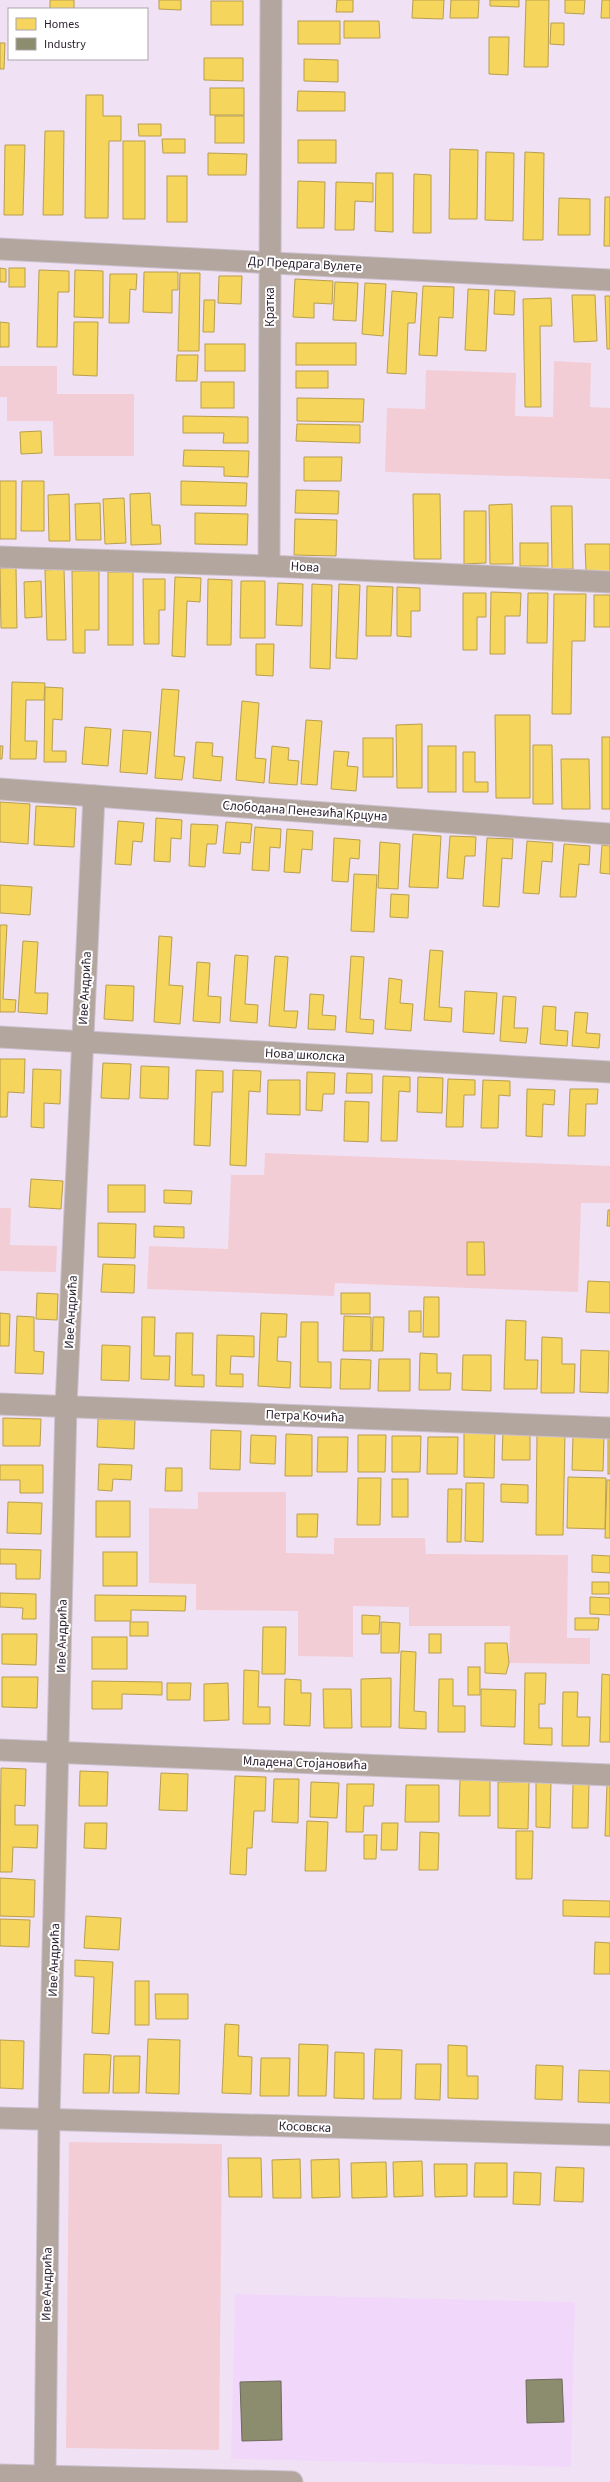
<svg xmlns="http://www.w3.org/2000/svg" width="610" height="2482" font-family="'Source Sans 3',sans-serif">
<rect width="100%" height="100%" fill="#f0e2f4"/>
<polygon fill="#f1d8fa" points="235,2294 575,2302 571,2467 231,2459"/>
<g fill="#f3cdd5">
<polygon points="554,361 591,363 590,407 610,408 610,479 385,472 387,408 425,409 426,370 516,373 515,416 553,417"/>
<polygon points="0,366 57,366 57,394 134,394 134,456 54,456 53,421 7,421 7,397 0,397"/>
<polygon points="265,1153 610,1166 610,1203 581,1203 578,1292 335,1283 334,1296 147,1289 149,1246 228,1249 231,1175 264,1175"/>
<polygon points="0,1208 11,1208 10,1245 57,1246 56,1272 0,1271"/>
<polygon points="198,1492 286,1492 286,1553 334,1554 334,1538 425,1538 426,1554 568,1555 567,1638 590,1638 590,1664 509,1663 510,1626 409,1626 409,1607 353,1606 353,1657 298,1656 298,1611 196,1610 196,1584 149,1583 149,1508 198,1509"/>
<polygon points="69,2142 222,2144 219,2450 66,2448"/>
</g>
<g fill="#f6d55c" stroke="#b89e4e">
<rect x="50" y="0" width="24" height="9"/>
<polygon points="159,0 181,0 181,10 159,9"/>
<polygon points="337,0 353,0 353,12 336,12"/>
<polygon points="413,0 444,0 443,19 412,18"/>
<polygon points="451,0 479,0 478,18 450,18"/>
<polygon points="490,0 519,0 519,7 490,6"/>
<polygon points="526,0 549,0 548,67 524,67"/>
<polygon points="565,0 585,0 584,14 565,13"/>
<polygon points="602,0 610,0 610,18 601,18"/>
<rect x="211" y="1" width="32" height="24"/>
<rect x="298" y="21" width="42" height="23"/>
<polygon points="344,21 379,21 380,38 344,38"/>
<polygon points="551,23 564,23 564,45 550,44"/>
<polygon points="489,37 509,37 508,75 489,74"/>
<polygon points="0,43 5,43 4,69 0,69"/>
<polygon points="204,58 243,58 243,81 204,80"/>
<polygon points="304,59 338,60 338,82 304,81"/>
<rect x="210" y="88" width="34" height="27"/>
<polygon points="298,91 345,92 345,111 297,111"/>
<polygon points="86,95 103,95 103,116 121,116 121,141 109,141 108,218 85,218"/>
<rect x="215" y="116" width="29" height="27"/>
<polygon points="138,124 161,124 161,136 139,136"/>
<polygon points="45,131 64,131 63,215 43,215"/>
<polygon points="162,139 185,139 185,153 163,153"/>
<rect x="298" y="140" width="38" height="23"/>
<rect x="123" y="141" width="22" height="78"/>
<polygon points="5,145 25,145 23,215 4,215"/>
<polygon points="450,149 478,150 477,219 449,219"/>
<polygon points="486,152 514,153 513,221 485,220"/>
<polygon points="525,152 544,153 543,240 523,240"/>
<polygon points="208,153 247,154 246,175 208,175"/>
<polygon points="376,173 393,173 393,232 375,231"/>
<polygon points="414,174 431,175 431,233 413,233"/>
<rect x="167" y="176" width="20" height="46"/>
<polygon points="298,181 325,182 324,228 297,228"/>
<polygon points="336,182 373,183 373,202 355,201 354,230 335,230"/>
<polygon points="605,197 610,197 610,246 604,246"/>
<polygon points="559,198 590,199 590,235 558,235"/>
<polygon points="0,268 6,269 6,282 0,282"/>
<rect x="9" y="268" width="16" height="19"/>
<polygon points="39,270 69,271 69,292 58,292 57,347 37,347"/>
<polygon points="75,270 103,271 103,318 74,317"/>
<polygon points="144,272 178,272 178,290 172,290 172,313 143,312"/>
<polygon points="180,273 200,273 199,351 178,351"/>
<polygon points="110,274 137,274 136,290 130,289 129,323 109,323"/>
<polygon points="219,276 242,276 241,304 218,303"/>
<polygon points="295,279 333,281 332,304 314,303 314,318 293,317"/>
<polygon points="335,282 358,283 356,321 333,320"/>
<polygon points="365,283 386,284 383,336 362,334"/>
<polygon points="423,286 454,287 453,318 439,317 437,356 419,355"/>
<polygon points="468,289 489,290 486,351 465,350"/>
<polygon points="495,290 515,291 514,315 494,314"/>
<polygon points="392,291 417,293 415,323 408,323 406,374 387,373"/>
<polygon points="572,295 595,295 597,341 574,342"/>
<polygon points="605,296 610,296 610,349 607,349"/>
<polygon points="551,298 552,326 540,326 541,407 525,407 523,299"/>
<polygon points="204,300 215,300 214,332 203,332"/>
<polygon points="0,322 9,323 9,347 0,347"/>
<polygon points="74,322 98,322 97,376 73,375"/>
<rect x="296" y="343" width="60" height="22"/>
<rect x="205" y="344" width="40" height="27"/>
<polygon points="177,355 198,355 197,381 176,381"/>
<rect x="296" y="371" width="32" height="17"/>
<rect x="201" y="382" width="33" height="26"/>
<polygon points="297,398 364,399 363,422 297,421"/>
<polygon points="183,416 248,417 248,443 223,443 224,433 183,433"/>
<polygon points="297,424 360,425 360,443 296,441"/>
<polygon points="41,431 42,453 21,454 20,432"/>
<polygon points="184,450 249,451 248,477 224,476 224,467 183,466"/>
<polygon points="304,457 342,457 341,481 304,481"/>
<rect x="0" y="481" width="16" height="58"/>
<polygon points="22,481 44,481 44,531 21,531"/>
<polygon points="181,481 247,483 246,506 181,505"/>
<polygon points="296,490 339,491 338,514 295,513"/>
<polygon points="150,493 152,525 160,525 161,544 131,545 130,494"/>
<polygon points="69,494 70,541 49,541 48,495"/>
<polygon points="413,494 440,494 441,559 414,559"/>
<polygon points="124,498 126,543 105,544 103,499"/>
<polygon points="100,503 101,540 76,540 75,504"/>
<polygon points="512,504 513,564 490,564 489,505"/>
<polygon points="551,506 572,506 573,569 552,569"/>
<polygon points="464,511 486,511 486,563 464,564"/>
<polygon points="195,513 248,514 247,545 195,544"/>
<polygon points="295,519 337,520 336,556 294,555"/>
<rect x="520" y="543" width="28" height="23"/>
<polygon points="585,544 610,544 610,572 586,572"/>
<polygon points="0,568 16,568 17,628 1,628"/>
<polygon points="64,569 66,640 47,640 45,570"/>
<polygon points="72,571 99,571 99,630 85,630 85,653 73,653"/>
<rect x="108" y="572" width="25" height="73"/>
<polygon points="175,577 201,578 200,602 187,601 185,657 172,656"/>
<polygon points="143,579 165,579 165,610 159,610 159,644 144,644"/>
<polygon points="208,579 232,580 231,645 207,645"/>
<polygon points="41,581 42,617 25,618 24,582"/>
<polygon points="241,581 265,581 265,638 240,638"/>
<polygon points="278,583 303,584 302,626 276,625"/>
<polygon points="312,584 332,585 330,669 310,668"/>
<polygon points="339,584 360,585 357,659 336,658"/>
<polygon points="367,586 393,587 391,636 366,636"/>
<polygon points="397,587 420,588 420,611 411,611 411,637 397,636"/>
<polygon points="491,592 521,593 520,616 505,616 505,654 490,654"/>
<polygon points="463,593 486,593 486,617 477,617 477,650 463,650"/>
<polygon points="528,593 548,593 547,643 527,643"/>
<polygon points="554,594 586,594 585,641 572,641 571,714 552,714"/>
<rect x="594" y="595" width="16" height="32"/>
<polygon points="256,644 274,644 273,676 256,675"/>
<polygon points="12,682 45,683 44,700 26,700 25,741 37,741 36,759 10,759"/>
<polygon points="45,687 63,688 62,720 53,719 52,751 66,751 66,762 44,762"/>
<polygon points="162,689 179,690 174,756 185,757 182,780 155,778"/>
<polygon points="242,701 259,703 255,758 266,759 264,783 236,780"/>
<polygon points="495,715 530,715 530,798 496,798"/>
<polygon points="306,720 322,721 317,785 301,784"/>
<polygon points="422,724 422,788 397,788 396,725"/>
<polygon points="85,727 111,729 108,766 82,764"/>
<polygon points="123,730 151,732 147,774 120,772"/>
<rect x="602" y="737" width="8" height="72"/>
<rect x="363" y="738" width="30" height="39"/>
<polygon points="196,742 213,743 212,756 223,757 221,781 193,778"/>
<polygon points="533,745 552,745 553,804 533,804"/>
<polygon points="0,746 3,746 2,759 0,759"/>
<polygon points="272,746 289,748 288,760 299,761 297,785 269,783"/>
<rect x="428" y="746" width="28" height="46"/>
<polygon points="334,751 349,752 347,766 358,767 356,791 331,789"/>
<polygon points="463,752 475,752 475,782 488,782 488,792 463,792"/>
<polygon points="561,759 589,759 590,809 562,809"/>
<polygon points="0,802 30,804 28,844 0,842"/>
<polygon points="36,806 76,808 74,847 34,845"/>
<polygon points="156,818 182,820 181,839 171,838 170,862 154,861"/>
<polygon points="118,821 144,823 142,842 133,841 131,865 115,864"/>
<polygon points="226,822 252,824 250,843 241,842 240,854 223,853"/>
<polygon points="191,824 218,825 216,844 207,844 205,867 189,866"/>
<polygon points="255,827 281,829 280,848 270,847 269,871 252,870"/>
<polygon points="287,829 313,831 312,850 302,849 300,873 284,872"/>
<polygon points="413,834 441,836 438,888 409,887"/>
<polygon points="450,836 476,837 475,856 465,856 463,879 447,878"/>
<polygon points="334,838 360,840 359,859 350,858 348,882 332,881"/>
<polygon points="487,838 513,839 512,859 502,858 499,907 483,906"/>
<polygon points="527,841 553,843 552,862 542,861 539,894 523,893"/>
<polygon points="380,842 400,844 398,889 378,888"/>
<polygon points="564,844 590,846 589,865 579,864 576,897 560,897"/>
<polygon points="602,845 610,846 610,874 600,873"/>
<polygon points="354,874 377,875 374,932 351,931"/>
<polygon points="0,885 32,887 30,915 0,913"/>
<polygon points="391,894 409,895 408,918 390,917"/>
<polygon points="0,925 7,925 3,999 16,1000 15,1012 0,1012"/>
<polygon points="159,936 172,937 169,985 183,986 180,1024 154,1022"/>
<polygon points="23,941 38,942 35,993 48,993 47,1014 18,1012"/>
<polygon points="430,950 443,951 439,1007 452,1008 451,1022 424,1020"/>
<polygon points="235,955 248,956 245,1004 258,1005 257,1023 230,1021"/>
<polygon points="275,956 288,957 284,1011 298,1011 296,1028 269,1026"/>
<polygon points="351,956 364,957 360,1019 374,1020 373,1034 346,1032"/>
<polygon points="197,962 210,963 208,996 221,997 220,1023 193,1021"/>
<polygon points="389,978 402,980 400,1003 413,1004 411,1031 385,1029"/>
<polygon points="106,985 134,986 133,1021 104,1019"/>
<polygon points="465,991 497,993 494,1034 463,1032"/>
<polygon points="310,994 324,995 322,1015 336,1016 335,1030 308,1029"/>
<polygon points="503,996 516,997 514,1028 528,1028 526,1043 500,1041"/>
<polygon points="543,1006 556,1007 555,1030 568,1031 567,1046 540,1044"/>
<polygon points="575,1012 588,1013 586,1033 600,1034 599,1048 572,1046"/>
<polygon points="0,1059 25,1059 24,1093 8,1092 7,1117 0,1117"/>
<polygon points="103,1063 131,1064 129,1099 101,1098"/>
<polygon points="141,1066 169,1067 168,1099 140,1098"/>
<polygon points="33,1069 61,1070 60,1104 44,1103 44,1128 31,1127"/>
<polygon points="196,1070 223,1071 223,1092 212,1092 210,1146 194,1145"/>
<polygon points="233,1070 261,1071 260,1092 249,1091 246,1166 230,1165"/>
<polygon points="307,1072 335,1073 334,1094 323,1094 322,1111 306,1110"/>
<polygon points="347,1073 372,1074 372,1093 346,1093"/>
<polygon points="383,1076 410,1077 410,1092 399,1091 397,1141 381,1141"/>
<polygon points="418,1077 443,1078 442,1113 417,1112"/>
<polygon points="448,1079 475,1080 475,1095 464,1095 463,1127 446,1127"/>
<polygon points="268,1080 300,1080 300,1115 267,1114"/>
<polygon points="483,1080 510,1081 510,1096 499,1095 498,1128 481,1128"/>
<polygon points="527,1089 555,1090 554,1105 543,1104 542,1137 526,1136"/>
<polygon points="570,1089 598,1089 597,1104 586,1104 585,1136 568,1136"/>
<polygon points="345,1101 369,1102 368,1142 344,1141"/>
<polygon points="31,1179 63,1181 61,1209 29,1207"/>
<rect x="108" y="1185" width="37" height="27"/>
<polygon points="164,1190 192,1191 191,1204 164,1203"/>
<polygon points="608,1210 610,1210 610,1226 607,1226"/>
<polygon points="98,1223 136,1224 135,1258 98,1257"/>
<polygon points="154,1226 184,1227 184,1238 154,1237"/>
<polygon points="467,1242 484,1242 485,1275 467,1275"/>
<polygon points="103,1264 135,1265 134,1293 101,1292"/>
<polygon points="588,1281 610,1282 610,1313 586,1312"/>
<polygon points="37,1293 58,1294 57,1320 36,1319"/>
<rect x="341" y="1293" width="29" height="21"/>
<polygon points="424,1297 439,1297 439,1337 423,1337"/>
<rect x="409" y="1311" width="12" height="21"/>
<polygon points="0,1313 10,1314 9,1346 0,1346"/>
<polygon points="261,1313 287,1314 286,1337 278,1337 277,1361 291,1362 290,1388 258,1386"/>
<polygon points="17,1316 34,1317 34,1351 44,1352 43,1374 15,1373"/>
<polygon points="344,1316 371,1317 371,1351 343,1351"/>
<polygon points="142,1317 155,1317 154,1356 170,1356 169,1380 141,1379"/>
<polygon points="373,1317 384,1317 383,1351 372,1351"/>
<polygon points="506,1320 526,1321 525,1360 538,1360 537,1389 504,1389"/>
<polygon points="301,1322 318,1322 318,1362 331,1362 331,1388 300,1387"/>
<polygon points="176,1333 193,1333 192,1375 204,1375 204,1387 175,1386"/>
<polygon points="217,1335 254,1336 254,1357 231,1356 230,1374 243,1374 243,1387 216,1386"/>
<polygon points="542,1337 562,1338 562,1364 575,1364 574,1393 541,1393"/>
<polygon points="102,1345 130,1346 129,1381 101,1380"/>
<polygon points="581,1350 609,1351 608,1393 580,1392"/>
<polygon points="420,1353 437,1354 437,1373 451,1373 450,1390 419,1390"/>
<polygon points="463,1355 491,1355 491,1391 462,1390"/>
<polygon points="341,1359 371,1360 370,1389 340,1389"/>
<polygon points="379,1359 410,1359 410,1391 378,1391"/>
<polygon points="3,1418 41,1419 40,1446 3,1446"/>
<polygon points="98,1419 135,1420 134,1449 97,1447"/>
<polygon points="464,1429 495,1429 494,1478 464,1477"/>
<polygon points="211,1430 241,1431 240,1470 210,1469"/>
<polygon points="503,1430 530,1430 530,1460 502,1460"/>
<polygon points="537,1432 565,1432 563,1535 536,1535"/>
<polygon points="286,1434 312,1435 312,1476 285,1476"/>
<polygon points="251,1435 276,1436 275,1464 250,1463"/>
<polygon points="358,1435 386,1435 385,1472 358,1472"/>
<polygon points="392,1436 421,1436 420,1472 392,1472"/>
<polygon points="573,1436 604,1436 603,1471 572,1470"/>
<polygon points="318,1437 348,1437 347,1472 317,1472"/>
<polygon points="428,1437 458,1437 457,1474 427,1474"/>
<rect x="608" y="1438" width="2" height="36"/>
<polygon points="99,1464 132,1465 131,1480 113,1479 112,1491 98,1490"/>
<polygon points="0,1465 43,1465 43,1493 20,1493 20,1480 0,1480"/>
<polygon points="166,1468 182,1468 182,1491 165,1491"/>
<polygon points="568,1477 606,1478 605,1529 567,1528"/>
<polygon points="358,1478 381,1478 380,1525 357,1525"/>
<rect x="392" y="1479" width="16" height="38"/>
<polygon points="607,1480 610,1480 610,1538 605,1538"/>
<polygon points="466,1483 484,1483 483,1542 465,1541"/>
<polygon points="501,1484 528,1485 528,1503 501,1502"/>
<polygon points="448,1489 462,1489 461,1542 447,1542"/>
<rect x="96" y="1501" width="34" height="36"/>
<polygon points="8,1502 42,1503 41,1534 7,1533"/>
<polygon points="297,1514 318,1514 317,1537 297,1537"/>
<polygon points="0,1549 41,1550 40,1579 16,1579 16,1564 0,1564"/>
<rect x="103" y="1552" width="34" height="34"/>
<polygon points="592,1555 610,1556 610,1573 592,1572"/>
<rect x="592" y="1582" width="17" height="12"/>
<polygon points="0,1593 36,1594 36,1619 22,1619 23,1608 0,1607"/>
<polygon points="95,1595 186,1596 185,1611 131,1610 131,1621 95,1621"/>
<polygon points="590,1597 610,1598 610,1615 590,1614"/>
<polygon points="362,1615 380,1616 379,1634 362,1634"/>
<polygon points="575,1618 599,1618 598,1630 575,1630"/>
<rect x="130" y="1622" width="18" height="14"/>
<polygon points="381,1622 400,1623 399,1653 381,1653"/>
<polygon points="263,1627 286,1627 285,1674 262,1674"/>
<polygon points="2,1634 37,1634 36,1665 2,1664"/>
<rect x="429" y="1634" width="12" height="19"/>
<rect x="92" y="1637" width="35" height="32"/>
<polygon points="485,1643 507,1643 509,1663 506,1674 485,1673"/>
<polygon points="401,1651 416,1652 414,1711 426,1712 426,1729 399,1728"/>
<rect x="468" y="1667" width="12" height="28"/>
<polygon points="244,1670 259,1671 258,1707 270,1707 270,1724 243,1724"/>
<polygon points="525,1673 546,1673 545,1704 539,1704 539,1728 552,1728 552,1745 524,1744"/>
<polygon points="602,1674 610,1675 610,1742 600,1742"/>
<polygon points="2,1677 38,1677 37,1708 2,1707"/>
<polygon points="391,1678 391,1727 361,1727 361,1679"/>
<polygon points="285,1679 301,1680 301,1693 311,1693 310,1726 284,1725"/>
<polygon points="439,1679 453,1679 453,1706 465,1706 465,1732 438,1732"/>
<polygon points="92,1681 162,1682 162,1695 122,1694 122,1709 92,1709"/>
<polygon points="167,1683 191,1683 190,1700 167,1700"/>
<polygon points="228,1683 229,1720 204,1721 204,1684"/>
<polygon points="323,1689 351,1689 352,1728 324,1728"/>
<polygon points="481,1689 516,1690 515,1727 481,1726"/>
<polygon points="563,1692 578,1692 577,1717 590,1717 589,1746 562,1746"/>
<polygon points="1,1768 26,1769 25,1806 15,1805 15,1825 38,1825 37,1848 13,1847 12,1872 0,1872"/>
<polygon points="80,1771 108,1772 107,1806 79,1806"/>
<polygon points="161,1773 188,1774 187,1811 159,1810"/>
<polygon points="235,1776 266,1777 265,1811 254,1811 252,1848 247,1848 246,1875 230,1874"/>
<polygon points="274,1779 299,1779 298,1823 272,1822"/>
<polygon points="460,1780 490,1780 490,1816 459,1816"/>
<polygon points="311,1782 339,1783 337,1818 310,1817"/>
<polygon points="498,1782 529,1782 528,1829 498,1828"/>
<polygon points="536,1782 551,1782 550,1828 536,1827"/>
<polygon points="347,1784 374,1784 373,1806 364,1806 363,1832 346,1832"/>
<polygon points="573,1784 589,1784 588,1828 572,1828"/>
<polygon points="406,1785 439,1785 439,1822 405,1822"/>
<polygon points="607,1785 610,1785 610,1836 605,1836"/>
<polygon points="307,1821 328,1822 326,1871 305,1871"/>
<polygon points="85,1823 107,1823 106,1849 84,1848"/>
<polygon points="382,1823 398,1823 397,1850 381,1850"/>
<polygon points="516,1831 533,1831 532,1879 516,1879"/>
<polygon points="420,1832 439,1833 438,1870 419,1870"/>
<polygon points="364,1835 377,1835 376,1859 364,1859"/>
<polygon points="0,1878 35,1880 34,1917 0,1916"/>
<polygon points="563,1900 610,1901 610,1917 563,1916"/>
<polygon points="86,1916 121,1918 119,1950 84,1948"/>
<polygon points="0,1919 30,1920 29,1947 0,1946"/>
<polygon points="595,1942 610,1943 610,1974 594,1974"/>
<polygon points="75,1960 113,1962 109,2034 92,2033 94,1977 75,1976"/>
<rect x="135" y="1981" width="14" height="44"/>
<polygon points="155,1994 188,1994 188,2019 156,2019"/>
<polygon points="225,2024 239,2025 238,2056 252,2057 251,2094 222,2093"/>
<polygon points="148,2039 180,2040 179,2094 146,2093"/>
<polygon points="0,2040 24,2041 23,2089 0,2088"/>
<polygon points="299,2044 328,2045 326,2096 298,2096"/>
<polygon points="448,2045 467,2046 467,2076 478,2076 478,2099 448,2098"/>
<polygon points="375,2049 402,2050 401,2099 373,2099"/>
<polygon points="335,2052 364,2053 364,2099 334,2098"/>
<polygon points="84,2054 111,2055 109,2093 83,2093"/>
<polygon points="114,2056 140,2056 139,2093 113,2093"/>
<polygon points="261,2058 290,2058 289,2096 260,2096"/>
<polygon points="416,2064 441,2064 440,2100 415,2099"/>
<polygon points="536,2065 563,2066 562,2100 535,2099"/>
<polygon points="579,2070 610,2071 610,2103 578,2102"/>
<polygon points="228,2158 261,2158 262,2197 229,2197"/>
<polygon points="300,2159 301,2198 273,2198 272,2160"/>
<polygon points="339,2159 340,2197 312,2198 311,2160"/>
<polygon points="422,2161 423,2196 394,2197 393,2162"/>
<polygon points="386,2162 387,2197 352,2198 351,2163"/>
<polygon points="475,2163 507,2163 507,2197 474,2197"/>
<polygon points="434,2164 467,2164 467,2196 435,2197"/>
<polygon points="556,2167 584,2168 583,2202 554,2201"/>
<polygon points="514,2172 541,2173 540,2205 513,2204"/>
</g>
<g fill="#8c8c6e" stroke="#6e6b5a">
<polygon points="562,2379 564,2422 527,2423 526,2380"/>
<polygon points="281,2381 282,2440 242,2441 240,2382"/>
</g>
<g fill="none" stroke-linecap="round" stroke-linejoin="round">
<g stroke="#cbc0ce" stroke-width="23">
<g id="street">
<polyline points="0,249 610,280"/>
<polyline points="0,557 269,566 610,582"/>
<polyline points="269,566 271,0"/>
<polyline points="0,789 610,834"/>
<polyline points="0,1037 610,1072"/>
<polyline points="0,1404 610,1428"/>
<polyline points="0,1750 610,1775"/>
<polyline points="0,2118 610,2135"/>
<polyline points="0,2475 292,2482"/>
<polyline points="45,2476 49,2119 66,1406 94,796"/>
</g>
</g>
<use href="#street" stroke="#b3a69f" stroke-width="21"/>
</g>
<g text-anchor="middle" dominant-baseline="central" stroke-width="4" stroke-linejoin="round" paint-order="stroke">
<g font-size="13" fill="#281d2c" stroke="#fff">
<text transform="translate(305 264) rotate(3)">Др Предрага Вулете</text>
<text transform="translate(270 307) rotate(-90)">Кратка</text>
<text transform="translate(305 567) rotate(3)">Нова</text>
<text transform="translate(305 811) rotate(4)">Слободана Пенезића Крцуна</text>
<text transform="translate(85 988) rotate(-87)">Иве Андрића</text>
<text transform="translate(305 1055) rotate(3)">Нова школска</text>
<text transform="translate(71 1312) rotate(-87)">Иве Андрића</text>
<text transform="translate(305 1416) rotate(2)">Петра Кочића</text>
<text transform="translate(62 1636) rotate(-89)">Иве Андрића</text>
<text transform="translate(305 1763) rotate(2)">Младена Стојановића</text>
<text transform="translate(54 1960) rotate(-88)">Иве Андрића</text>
<text transform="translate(305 2127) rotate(2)">Косовска</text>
<text transform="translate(47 2284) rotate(-89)">Иве Андрића</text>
</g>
</g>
<rect x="8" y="8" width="140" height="52" fill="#ffffff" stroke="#a9a5ab"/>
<rect x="16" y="18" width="20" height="12" fill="#f6d55c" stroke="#a9a5ab"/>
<text x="44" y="28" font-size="12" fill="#281d2c">Homes</text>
<rect x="16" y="38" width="20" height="12" fill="#8c8c6e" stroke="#a9a5ab"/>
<text x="44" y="48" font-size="12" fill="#281d2c">Industry</text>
</svg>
